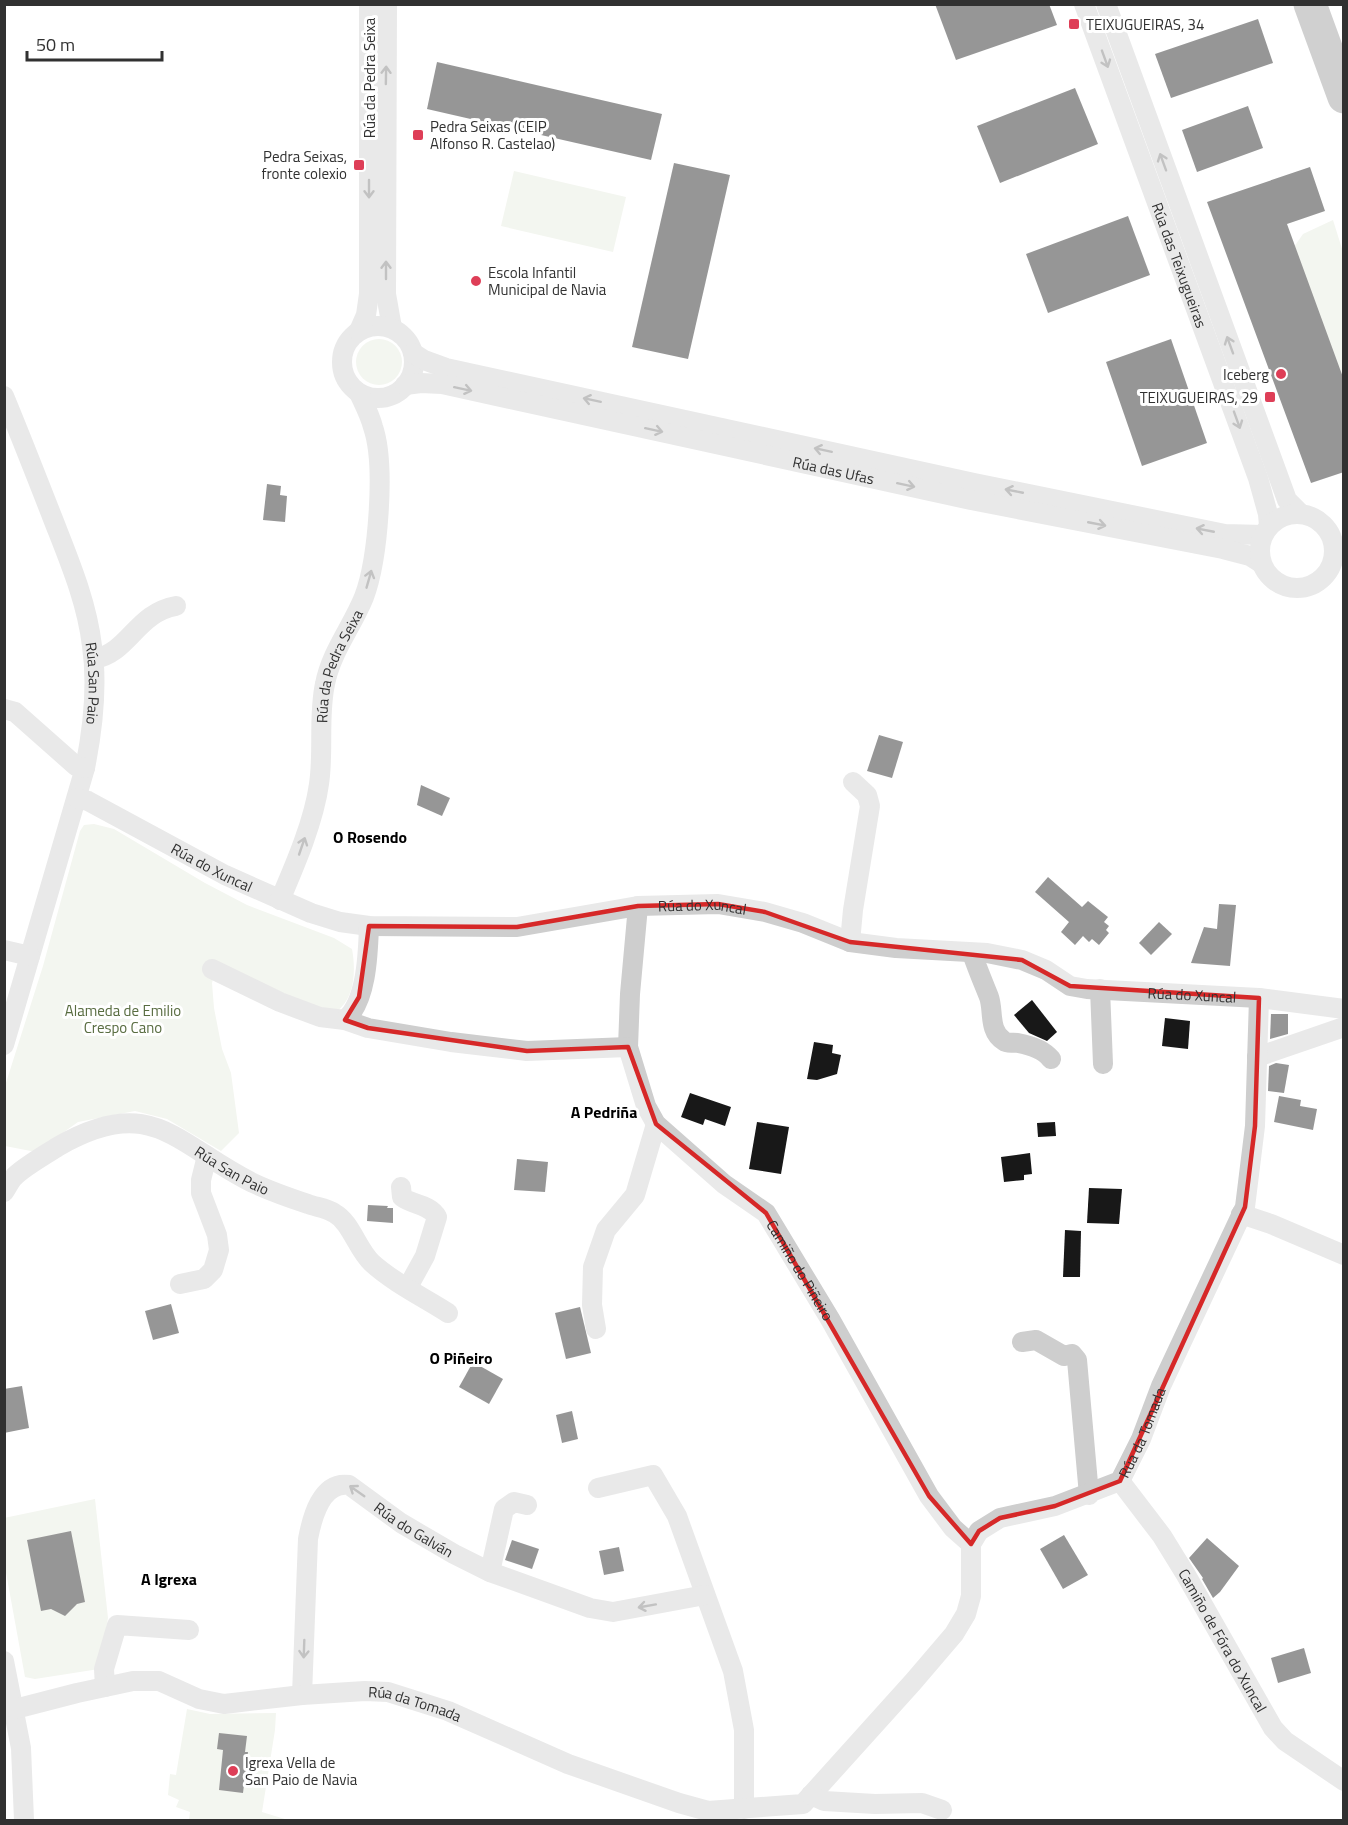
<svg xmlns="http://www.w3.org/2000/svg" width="1348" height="1825" font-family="'Titillium Web',sans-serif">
<rect width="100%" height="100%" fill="#fff"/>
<g fill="#e5eadd">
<polygon points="514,171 626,197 613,252 501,226"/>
<polygon points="1333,220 1343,252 1343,380 1294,247 1303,234"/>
<circle cx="379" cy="362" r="23"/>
<path d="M94,824l20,5 91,54 42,22 87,33 18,11c4,22 3,49 -16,63l-13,-1 -106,-48 -5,20 2,25 8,41 9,24 8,60 -18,18 -54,-32 -32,-8 -57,11 -42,30 -31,-6v-60l38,-120 37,-135 4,-6z"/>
<polygon points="95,1499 108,1618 99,1669 35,1679 25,1677 5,1567 4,1518"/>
<polygon points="187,1709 210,1714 276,1713 275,1730 262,1812 288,1820 189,1820 190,1812 176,1807 179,1800 168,1795 170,1774 176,1775"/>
</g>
<g fill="#181818">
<polygon points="935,4 1049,4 1057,25 956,60"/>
<polygon points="1258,19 1273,63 1171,98 1155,54"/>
<polygon points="437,62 662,114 651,160 427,109"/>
<polygon points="1075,88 1098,144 1000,183 977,126"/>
<polygon points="1248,106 1263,148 1197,172 1182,130"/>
<polygon points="674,163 730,175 688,359 632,347"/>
<polygon points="1310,167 1325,211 1287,224 1344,380 1344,472 1311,483 1207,202"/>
<polygon points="1128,216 1150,275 1048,313 1026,254"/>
<polygon points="1171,339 1207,443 1142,466 1106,362"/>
<polygon points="267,484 281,486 280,495 287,496 285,522 263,520"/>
<polygon points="879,735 903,742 892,778 867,771"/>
<polygon points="421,785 450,798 442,816 417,805"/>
<polygon points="1048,877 1082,907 1088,901 1108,917 1104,922 1109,926 1106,930 1109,933 1099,945 1092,939 1089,942 1083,936 1075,945 1061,932 1069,922 1035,892"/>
<polygon points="1219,904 1236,905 1230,966 1191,963 1204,927 1217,929"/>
<polygon points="1159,922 1172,934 1151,955 1139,943"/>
<polygon points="1032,1000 1057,1032 1047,1041 1029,1033 1014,1015"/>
<polygon points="1271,1014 1288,1014 1288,1034 1270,1039"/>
<polygon points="1165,1018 1190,1021 1188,1049 1162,1046"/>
<polygon points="814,1042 833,1045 832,1053 841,1055 837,1074 817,1080 807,1079"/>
<polygon points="1276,1063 1289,1065 1284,1093 1268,1091 1269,1066"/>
<polygon points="690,1093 731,1107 725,1126 705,1119 703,1125 681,1117"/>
<polygon points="1279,1096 1301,1100 1300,1106 1317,1109 1313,1130 1274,1122"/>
<polygon points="757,1122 789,1127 781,1174 749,1169"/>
<polygon points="1055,1122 1056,1136 1038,1137 1037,1123"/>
<polygon points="1030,1153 1032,1174 1024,1175 1024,1180 1004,1182 1001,1157"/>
<polygon points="517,1159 548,1162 545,1192 514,1190"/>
<polygon points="1089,1188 1122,1189 1119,1224 1087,1223"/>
<polygon points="368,1205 388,1206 387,1208 393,1208 393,1223 367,1221"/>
<polygon points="1065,1230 1081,1231 1080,1277 1063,1277"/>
<polygon points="171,1304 179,1333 153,1340 145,1311"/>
<polygon points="580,1307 591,1353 566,1359 555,1313"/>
<polygon points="473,1362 503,1379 489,1404 459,1387"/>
<polygon points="22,1386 29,1428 4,1433 4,1389"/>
<polygon points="572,1411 578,1439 562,1443 556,1415"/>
<polygon points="71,1531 85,1602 77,1604 65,1616 51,1609 41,1611 27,1540"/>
<polygon points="1064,1535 1088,1575 1063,1589 1040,1549"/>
<polygon points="1207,1538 1239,1566 1220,1592 1213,1598 1202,1579 1203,1578 1189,1558"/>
<polygon points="512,1540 539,1549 532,1569 505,1560"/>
<polygon points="619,1547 624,1571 604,1575 599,1551"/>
<polygon points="1304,1648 1311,1673 1278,1683 1271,1658"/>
<polygon points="219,1733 247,1736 245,1752 248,1752 243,1793 219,1790 223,1750 217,1749"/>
</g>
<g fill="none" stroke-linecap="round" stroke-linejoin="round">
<g stroke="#cecece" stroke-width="20">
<polyline points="387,4 386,294 392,328"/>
<path id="s1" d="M1084,4l174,474 10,36 1,12"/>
<polyline points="1106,4 1287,500 1301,514"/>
<circle cx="378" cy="362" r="36"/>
<polyline points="359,331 366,315 369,294 369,4"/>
<polyline points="413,353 424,360 446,368 974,483 1225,534 1263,535"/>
<path id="s2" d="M405,385l16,-2 21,1 529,116 252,49 27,7 11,7"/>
<path id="s3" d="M4,396c17,41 33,82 49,123 16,41 34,83 39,127 6,41 1,82 -7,122l-81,277"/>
<circle cx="1297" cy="551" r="37"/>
<path d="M94,659c35,-6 42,-46 82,-53"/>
<polyline points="4,709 15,712 76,766 85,768"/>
<path id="s4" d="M77,798l11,3 137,74 86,38 29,9 29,4 148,1 121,-21 80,-2 47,8 38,11 47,19 46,6 91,5 35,7 24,10 24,16 17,3 172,9 85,11"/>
<path id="s5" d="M280,900c15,-35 34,-79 39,-116 5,-33 -1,-68 6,-100 6,-32 27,-57 39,-87 14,-37 22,-132 9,-170 -3,-12 -9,-23 -14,-34"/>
<path id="s6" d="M638,906l-8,88 -2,53 18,59 10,18 68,60 42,29 64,106 99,177 24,32 18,16"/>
<polyline points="850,942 853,910 870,806 867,795 853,782"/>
<polyline points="4,950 30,956"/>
<path d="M972,953c5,15 11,29 17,44 5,14 -1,34 15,44 4,3 8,1 14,2 11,2 26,7 33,16"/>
<polyline points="212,969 280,1002 320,1017 345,1020 368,1028 451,1042 527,1051 628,1047"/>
<polyline points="1100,989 1103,1064"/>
<path d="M345,1020c22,-19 23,-67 24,-94"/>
<polyline points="1257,1057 1344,1027"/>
<path d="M401,1187l1,10c10,8 28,7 35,20l-12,39 -17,31"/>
<path id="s7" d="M4,1192c3,-4 6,-11 10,-15 8,-9 34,-24 45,-31 93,-53 116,-2 194,37 17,8 37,15 55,21 8,3 19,4 26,9 17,9 23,36 38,50 22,20 51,34 76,50"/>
<polyline points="1241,1214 1271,1224 1344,1255"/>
<polyline points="180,1284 204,1279 213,1270 219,1250 217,1235 201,1193 201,1180 207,1156"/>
<polyline points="596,1329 592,1305 593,1267 606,1230 635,1195 656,1124"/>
<polyline points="1022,1342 1036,1340 1064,1356 1072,1354 1077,1360 1089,1495"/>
<path id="s8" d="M1120,1481l42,55 24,39 87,153 12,13 59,40"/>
<polyline points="598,1488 653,1475 677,1516 733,1671 744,1730 744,1809"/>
<polyline points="490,1572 504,1509 514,1502 527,1505"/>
<polyline points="4,1661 21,1748 24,1820"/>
<polyline points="105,1687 104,1669 117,1625 189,1630"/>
<path id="s9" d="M302,1695l6,-156c4,-21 13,-58 41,-54l52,38 53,31 36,18 100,36 23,4 92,-17"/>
<path id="s10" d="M15,1709l62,-16 56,-12h26l40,18 25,5 78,-9 63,-4 23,1 60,19 120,53 111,39 29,8 95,-7 110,-122 41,-48 12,-20 5,-18v-52l8,-13 21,-13 55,-12 65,-25 21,-42 20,-53 84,-179 10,-81 4,-128"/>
<polyline points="811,1795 824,1801 875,1804 922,1803 942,1810"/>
</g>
<polyline stroke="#989898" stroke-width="33" points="1310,4 1344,97"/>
</g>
<defs><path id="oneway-shaft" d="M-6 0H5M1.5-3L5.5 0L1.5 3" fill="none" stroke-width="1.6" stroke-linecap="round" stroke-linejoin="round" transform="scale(1.5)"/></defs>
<g stroke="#787878">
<use href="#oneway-shaft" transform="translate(1105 59) rotate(70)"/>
<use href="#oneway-shaft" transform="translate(386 75) rotate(-89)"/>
<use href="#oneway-shaft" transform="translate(1163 162) rotate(-110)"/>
<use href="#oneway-shaft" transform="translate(369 189) rotate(90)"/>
<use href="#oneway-shaft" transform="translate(386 270) rotate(-90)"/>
<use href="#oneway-shaft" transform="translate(1230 345) rotate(-110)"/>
<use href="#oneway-shaft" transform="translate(463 389) rotate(12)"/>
<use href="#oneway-shaft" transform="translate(592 400) rotate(-168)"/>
<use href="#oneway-shaft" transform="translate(1237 420) rotate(70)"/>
<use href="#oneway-shaft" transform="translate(654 430) rotate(12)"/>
<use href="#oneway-shaft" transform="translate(823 450) rotate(-168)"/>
<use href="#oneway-shaft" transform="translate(906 485) rotate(12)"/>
<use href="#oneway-shaft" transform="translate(1014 491) rotate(-169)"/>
<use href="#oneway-shaft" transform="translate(1097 524) rotate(11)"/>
<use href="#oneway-shaft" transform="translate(1205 530) rotate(-169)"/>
<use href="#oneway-shaft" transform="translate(369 579) rotate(-74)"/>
<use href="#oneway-shaft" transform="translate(302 846) rotate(-71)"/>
<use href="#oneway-shaft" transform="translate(357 1491) rotate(-145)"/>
<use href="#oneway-shaft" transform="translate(647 1606) rotate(170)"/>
<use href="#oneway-shaft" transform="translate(304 1649) rotate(92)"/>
</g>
<path d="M0 0H1348V1825H0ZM718,904l47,8 85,30 172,18 48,26 189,12 -4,128 -10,81 -125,274 -65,25 -55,12 -21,13 -8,13 -42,-48 -163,-283 -110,-89 -28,-77 -101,4 -159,-23 -23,-8 14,-23 10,-71 148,1 121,-21z" fill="#fff" fill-opacity=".55" fill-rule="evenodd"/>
<path fill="none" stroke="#d62828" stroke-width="4.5" stroke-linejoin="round" d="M718,904l47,8 85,30 172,18 48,26 189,12 -4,128 -10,81 -125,274 -65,25 -55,12 -21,13 -8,13 -42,-48 -163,-283 -110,-89 -28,-77 -101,4 -159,-23 -23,-8 14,-23 10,-71 148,1 121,-21z"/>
<g fill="#de3e57" stroke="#fff" stroke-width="2">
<rect x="1068" y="18" width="12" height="12" rx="3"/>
<rect x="412" y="129" width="12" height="12" rx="3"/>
<rect x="353" y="159" width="12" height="12" rx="3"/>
<circle cx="476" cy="281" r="6"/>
<circle cx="1281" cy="374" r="6"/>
<rect x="1264" y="391" width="12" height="12" rx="3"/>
<circle cx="233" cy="1771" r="6"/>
</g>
<g text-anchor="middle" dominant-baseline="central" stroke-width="6" stroke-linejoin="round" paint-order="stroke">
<g font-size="15" fill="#313131" stroke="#fff" text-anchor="start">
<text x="1086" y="24">TEIXUGUEIRAS, 34</text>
<text x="430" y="126">Pedra Seixas (CEIP<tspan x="430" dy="17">Alfonso R. Castelao)</tspan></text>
<text x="347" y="156" text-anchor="end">Pedra Seixas,<tspan x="347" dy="17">fronte colexio</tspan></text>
<text x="488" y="272">Escola Infantil<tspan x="488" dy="17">Municipal de Navia</tspan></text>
<text x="1269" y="374" text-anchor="end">Iceberg</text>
<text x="1258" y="397" text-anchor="end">TEIXUGUEIRAS, 29</text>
<text x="245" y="1762">Igrexa Vella de<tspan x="245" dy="17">San Paio de Navia</tspan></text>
</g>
<g font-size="15" fill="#313131" stroke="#fff">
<text transform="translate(369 78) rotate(-90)">Rúa da Pedra Seixa</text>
<text stroke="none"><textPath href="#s1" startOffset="278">Rúa das Teixugueiras</textPath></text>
<text stroke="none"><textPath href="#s2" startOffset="438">Rúa das Ufas</textPath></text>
<text stroke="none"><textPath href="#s5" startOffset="244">Rúa da Pedra Seixa</textPath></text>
<text stroke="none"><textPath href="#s3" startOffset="303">Rúa San Paio</textPath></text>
<text stroke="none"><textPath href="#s4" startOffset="152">Rúa do Xuncal</textPath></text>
<text stroke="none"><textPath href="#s4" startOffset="656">Rúa do Xuncal</textPath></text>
<text stroke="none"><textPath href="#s4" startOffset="1160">Rúa do Xuncal</textPath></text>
<text stroke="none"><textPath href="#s7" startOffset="262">Rúa San Paio</textPath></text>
<text stroke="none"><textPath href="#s6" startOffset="432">Camiño do Piñeiro</textPath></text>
<text stroke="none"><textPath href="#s10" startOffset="1359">Rúa da Tomada</textPath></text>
<text stroke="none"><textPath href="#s9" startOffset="310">Rúa do Galván</textPath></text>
<text stroke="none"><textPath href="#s8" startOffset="190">Camiño de Fóra do Xuncal</textPath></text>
<text stroke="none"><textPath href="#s10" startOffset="410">Rúa da Tomada</textPath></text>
</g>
<g font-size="15" fill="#586c40" stroke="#fff">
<text x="123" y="1010">Alameda de Emilio<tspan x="123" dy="17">Crespo Cano</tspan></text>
</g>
<g font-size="16" font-weight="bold" fill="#000" stroke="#fff">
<text x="370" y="837">O Rosendo</text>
<text x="604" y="1112">A Pedriña</text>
<text x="461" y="1358">O Piñeiro</text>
<text x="169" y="1579">A Igrexa</text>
</g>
</g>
<rect width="1348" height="1825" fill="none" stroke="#313131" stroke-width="12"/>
<path d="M27 51v9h135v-9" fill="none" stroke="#313131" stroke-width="3"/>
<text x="36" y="51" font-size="18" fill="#313131" stroke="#ffffff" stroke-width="4.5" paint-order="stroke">50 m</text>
</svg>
